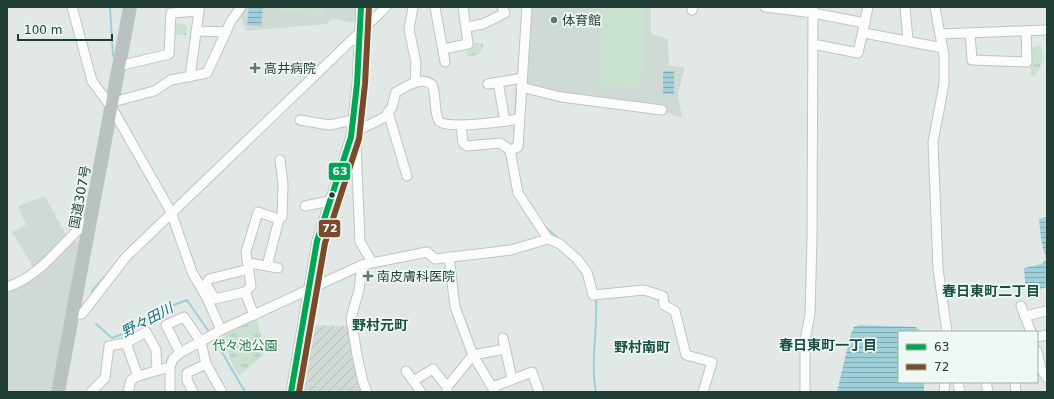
<svg xmlns="http://www.w3.org/2000/svg" width="1054" height="399" font-family="'DejaVu Sans','Noto Sans JP',sans-serif">
<defs>
<pattern id="industrial-furrows" width="10" height="10" patternUnits="userSpaceOnUse"><rect width="10" height="10" fill="#cfdad5"/><path d="M-1 1l2-2M0 10L10 0M9 11l2-2" fill="none" stroke="#b1bcb7"/></pattern>
<pattern id="park-tufts" width="24" height="20" patternUnits="userSpaceOnUse"><rect width="24" height="20" fill="#cae2d1"/><path d="M3 7l-1-3M5 7V3M7 7l1-3M15 17l-1-3M17 17v-4M19 17l1-3" fill="none" stroke="#adc3b4"/></pattern>
<pattern id="water-rules" width="6" height="5" patternUnits="userSpaceOnUse"><rect width="6" height="5" fill="#9fd0da"/><path d="M0 2.5h6" fill="none" stroke="#81aab2"/></pattern>
</defs>
<rect width="100%" height="100%" fill="#e2e8e5"/>
<g fill="#cfdad5">
<polygon points="243,7 357,7 356,23 333,19 326,24 246,31 240,13"/>
<polygon points="527,7 651,7 651,34 668,39 669,66 685,67 678,94 682,118 662,110 521,87"/>
<polygon points="45,196 67,237 35,270 12,232 26,225 18,206"/>
<polygon points="71,238 79,243 53,392 7,392 8,290"/>
</g>
<polygon fill="url(#industrial-furrows)" points="305,325 349,326 363,392 294,392"/>
<g fill="#cae2d1">
<polygon points="280,7 322,7 322,16 280,13"/>
<polygon points="602,7 644,7 641,88 598,87"/>
</g>
<g fill="url(#park-tufts)">
<polygon points="175,24 187,25 186,35 174,34"/>
<path d="M471,43h12c0,13 -5,11 -16,14l-1,-9z"/>
<polygon points="1041,46 1044,59 1035,76 1031,76 1030,48"/>
<polygon points="256,317 266,352 239,376 230,359 223,335"/>
</g>
<g fill="url(#water-rules)">
<polygon points="249,7 263,7 261,26 247,25"/>
<rect x="663" y="71" width="11" height="23"/>
<polygon points="1047,217 1047,287 1026,293 1024,268 1042,264 1046,259 1041,239 1039,219"/>
<polygon points="859,325 916,327 921,332 899,332 899,382 924,382 924,392 837,392 851,333 854,327"/>
</g>
<g fill="none" stroke-linecap="round" stroke-linejoin="round">
<g stroke="#9fd0da" stroke-width="2">
<polyline points="110,7 113,56"/>
<polyline points="515,117 517,88"/>
<polyline points="514,133 515,122"/>
<polyline points="544,226 559,239"/>
<polyline points="92,291 110,271"/>
<path d="M596,298c2,31 -6,63 0,94"/>
<polyline points="96,324 112,338 131,331 161,310 187,300 209,332"/>
<polyline points="219,347 245,392"/>
</g>
<g stroke="#bfc5c2" stroke-width="11">
<g id="minor">
<polyline points="72,7 92,81 112,108 171,212 192,272 207,298 221,330"/>
<polyline points="413,7 409,29 416,63 415,82"/>
<polyline points="435,7 445,62"/>
<polyline points="527,7 518,147 510,150 518,193 548,239 560,244 577,259 587,272 593,295 644,290 663,296 664,305 675,311 686,355 712,362 703,392"/>
<polyline points="765,7 813,13 865,23"/>
<polyline points="905,7 908,41"/>
<polyline points="935,7 944,56 944,84 933,142 938,269 947,332"/>
<polyline points="692,10 693,7"/>
<polyline points="466,27 483,24 505,13 502,7"/>
<polyline points="196,31 226,32"/>
<polyline points="864,33 943,48"/>
<polyline points="970,33 972,60 1027,62 1026,31"/>
<polyline points="940,34 1047,30"/>
<polyline points="813,44 858,53 868,7"/>
<polyline points="443,49 468,44 463,7"/>
<polyline points="119,66 169,54 171,13 199,11 199,7"/>
<polyline points="190,77 199,11"/>
<polyline points="498,82 505,121"/>
<polyline points="488,84 522,78"/>
<polyline points="521,87 561,97 662,110"/>
<polyline points="113,102 154,91 171,80 207,73 231,21 241,7"/>
<polyline points="388,112 407,176"/>
<polyline points="300,120 329,125 353,120"/>
<polyline points="461,125 463,143 467,146 500,143 510,150"/>
<path d="M351,134l34,-17 7,-10 4,-15c10,-5 26,-17 36,-7 5,11 1,26 7,36 6,9 67,0 80,-2"/>
<polyline points="351,137 356,144 360,242 372,262"/>
<polyline points="305,206 329,201"/>
<polyline points="279,219 282,217 283,184 280,160"/>
<polyline points="449,257 455,307 473,355 495,392"/>
<polyline points="249,263 267,266"/>
<polyline points="362,265 359,290 351,318 357,355 363,382 367,392"/>
<path d="M7,287c35,-11 55,-45 83,-68"/>
<polyline points="245,292 215,299 206,284 209,279 249,269"/>
<polyline points="1021,306 1031,332"/>
<polyline points="72,314 82,314 126,257 386,7"/>
<polyline points="254,315 245,292 251,286 246,252 258,212 279,219 267,266 278,268"/>
<polyline points="1025,316 1047,311"/>
<polyline points="1037,337 1047,335"/>
<polyline points="503,338 512,379"/>
<polyline points="126,343 146,332 156,350 157,370"/>
<polyline points="1037,351 1041,369 1047,378"/>
<polyline points="180,353 166,325 184,317 201,342 206,364 222,392"/>
<polyline points="170,367 170,392"/>
<polyline points="406,371 421,392"/>
<polyline points="413,381 433,369 447,387"/>
<polyline points="958,382 960,392"/>
<polyline points="986,382 988,392"/>
<polyline points="1015,382 1016,392"/>
<polyline points="493,387 532,372 539,392"/>
<polyline points="91,392 105,378 109,346 126,343 138,376"/>
<polyline points="128,392 131,380 138,376 170,367 173,359 180,353 221,330 362,265 427,252 435,259 511,250 548,239"/>
<polyline points="193,392 187,380 187,373 206,364"/>
<polyline points="291,392 317,241 351,137 357,84 361,7"/>
<polyline points="447,392 447,387 473,355 505,349"/>
<polyline points="805,392 805,340 810,314 812,238 813,7"/>
<polyline points="944,392 945,382"/>
</g>
</g>
<g stroke="#bbc5c2" stroke-width="14">
<polyline id="highway" points="58,392 130,7"/>
</g>
<use href="#minor" stroke="#fbfcfb" stroke-width="9"/>
<use href="#highway" stroke="#b9c2c0" stroke-width="12"/>
<g stroke="#eff8f4" stroke-width="9">
<polyline id="bus-1" points="291,392 317,241 351,137 357,84 361,7"/>
</g>
<g stroke="#eff8f4" stroke-width="9">
<polyline id="bus-2" points="299,392 325,243 359,139 365,84 369,7"/>
</g>
<use href="#bus-1" stroke="#00a651" stroke-width="6"/>
<use href="#bus-2" stroke="#7a4b2a" stroke-width="6"/>
</g>
<g fill="#637873" stroke="#eff8f4" stroke-width="1.5">
<circle cx="554" cy="20" r="4"/>
<path d="M253 62h4v4h4v4h-4v4h-4v-4h-4v-4h4z"/>
<path d="M366 270h4v4h4v4h-4v4h-4v-4h-4v-4h4z"/>
</g>
<circle fill="#1f3c35" stroke="#eff8f4" stroke-width="1.5" cx="332" cy="195" r="3.5"/>
<g text-anchor="middle" dominant-baseline="central" stroke-width="3.5" stroke-linejoin="round" paint-order="stroke">
<g font-size="13" fill="#1f3c35" stroke="#eff8f4" text-anchor="start">
<text x="562" y="20">体育館</text>
<text x="264" y="68">高井病院</text>
<text x="377" y="276">南皮膚科医院</text>
</g>
<g font-size="13" fill="#1f3c35" stroke="#eff8f4">
<text transform="translate(80 197) rotate(-79)">国道307号</text>
</g>
<g font-size="13" fill="#267647" stroke="#eff8f4">
<text x="245" y="345">代々池公園</text>
</g>
<g font-size="14" font-weight="bold" fill="#195044" stroke="#eff8f4">
<text x="991" y="291">春日東町二丁目</text>
<text x="380" y="325">野村元町</text>
<text x="828" y="345">春日東町一丁目</text>
<text x="642" y="347">野村南町</text>
</g>
<g font-size="14" font-style="italic" fill="#15697c" stroke="#eff8f4">
<text transform="translate(147 320) rotate(-28)">野々田川</text>
</g>
</g>
<g stroke="#eff8f4" stroke-width="1.5">
<rect x="328" y="162" width="23" height="19" rx="4" fill="#00a651"/>
<rect x="318" y="219" width="23" height="19" rx="4" fill="#7a4b2a"/>
</g>
<g font-size="11" text-anchor="middle" font-weight="bold" fill="#fff">
<text x="340" y="175">63</text>
<text x="330" y="232">72</text>
</g>
<rect width="1054" height="399" fill="none" stroke="#1f3c35" stroke-width="16"/>
<rect x="898" y="331" width="140" height="52" fill="#eff8f4" stroke="#9cada8"/>
<rect x="906" y="344" width="20" height="6" fill="#00a651" stroke="#9cada8"/>
<text x="934" y="351" font-size="12" fill="#1f3c35">63</text>
<rect x="906" y="364" width="20" height="6" fill="#7a4b2a" stroke="#9cada8"/>
<text x="934" y="371" font-size="12" fill="#1f3c35">72</text>
<path d="M18 34v6h94v-6" fill="none" stroke="#1f3c35" stroke-width="2"/>
<text x="24" y="34" font-size="12" fill="#1f3c35" stroke="#eff8f4" stroke-width="3" paint-order="stroke">100 m</text>
</svg>
